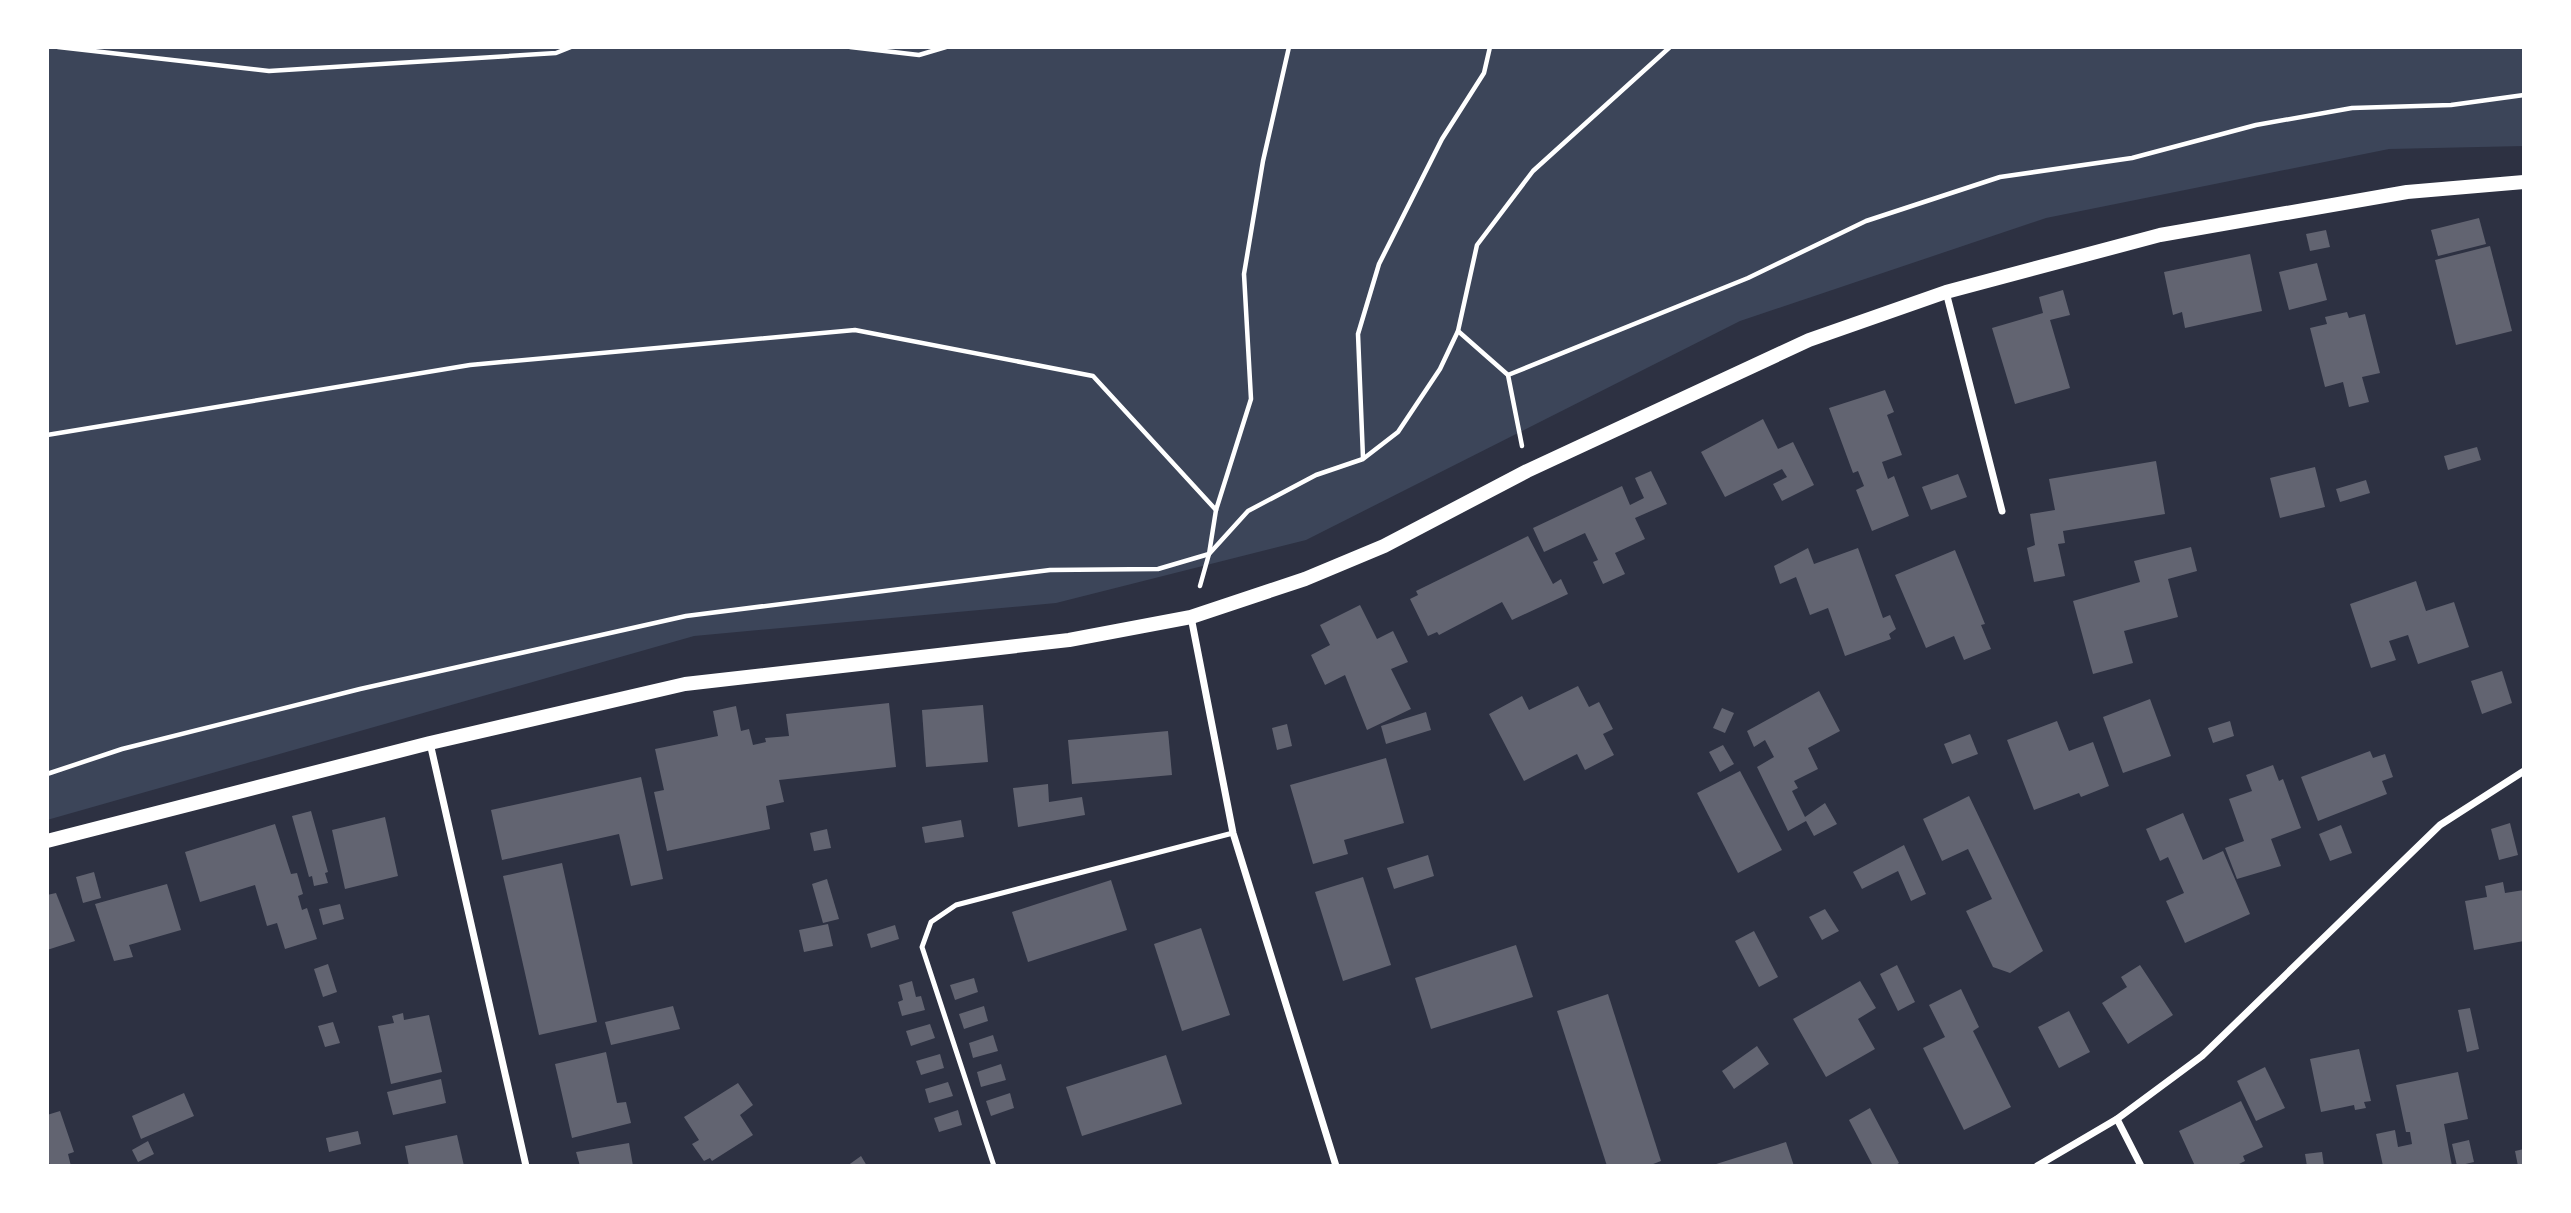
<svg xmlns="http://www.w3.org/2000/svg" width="2571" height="1213" font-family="Roboto,sans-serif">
<rect width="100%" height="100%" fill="#2d3142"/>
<polygon fill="#3c4559" points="47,47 2524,47 2524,146 2389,149 2046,218 1740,321 1306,540 1056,603 694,636 47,820"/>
<g fill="#626471">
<polygon points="2479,218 2486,244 2438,256 2431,230"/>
<polygon points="2326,230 2330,247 2310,251 2306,234"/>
<polygon points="2490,246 2512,331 2456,345 2435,260"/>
<polygon points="2250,254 2262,311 2185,328 2182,312 2173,315 2164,272"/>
<polygon points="2317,263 2327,300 2289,310 2279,272"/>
<polygon points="2063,290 2070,315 2050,320 2070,388 2015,404 1992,328 2043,313 2039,297"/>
<polygon points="2347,312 2349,318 2365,314 2380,373 2362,377 2369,402 2349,407 2343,382 2325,387 2310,328 2327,324 2325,317"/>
<polygon points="1885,390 1894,412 1887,415 1902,455 1882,462 1888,479 1894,476 1909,516 1872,531 1856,490 1864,486 1858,471 1853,473 1829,408"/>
<polygon points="1763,419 1778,449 1793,442 1814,485 1782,501 1773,484 1787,477 1782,469 1725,497 1701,452"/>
<polygon points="2477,447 2481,460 2448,470 2444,456"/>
<polygon points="2156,461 2165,514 2063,531 2065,543 2058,544 2065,576 2034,582 2027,548 2035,545 2030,514 2055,510 2049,479"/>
<polygon points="2315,467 2325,507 2280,518 2270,478"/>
<polygon points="1651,471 1667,504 1635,518 1645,539 1615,553 1625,574 1603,584 1593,562 1598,560 1585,533 1544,552 1533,528 1622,486 1630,505 1644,498 1635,478"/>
<polygon points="1958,474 1967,497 1931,510 1922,487"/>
<polygon points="2366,480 2370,493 2340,502 2336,489"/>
<polygon points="1528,536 1553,584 1561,579 1568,594 1512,620 1502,602 1439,635 1437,632 1428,636 1410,599 1418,595 1416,591"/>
<polygon points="2191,547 2197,571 2168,579 2178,617 2124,631 2133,663 2093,674 2073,601 2140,582 2134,561"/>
<polygon points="1808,548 1814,564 1858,548 1883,618 1890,615 1896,629 1889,634 1891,639 1845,656 1828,608 1810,615 1796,577 1780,584 1774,566"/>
<polygon points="1955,550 1985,624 1981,625 1991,649 1964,660 1954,636 1926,648 1895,575"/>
<polygon points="2416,581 2426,611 2454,602 2469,647 2418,664 2408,635 2389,641 2396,660 2371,668 2350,604"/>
<polygon points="1360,605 1377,639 1393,631 1408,662 1391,669 1411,709 1367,730 1345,675 1325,685 1311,655 1330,645 1320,625"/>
<polygon points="2502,671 2512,703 2482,714 2471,681"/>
<polygon points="1578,686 1589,707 1599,702 1613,729 1603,734 1614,755 1585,770 1577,754 1524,781 1489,714 1522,696 1529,710"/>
<polygon points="1819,691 1840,731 1808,748 1818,769 1794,781 1798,788 1792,791 1805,817 1825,803 1837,824 1814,836 1806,821 1788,831 1757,767 1774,757 1765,740 1754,747 1747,731"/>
<polygon points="2150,699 2171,756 2123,773 2103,717"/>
<polygon points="889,703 896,767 779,780 784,802 766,806 770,829 667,851 654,792 664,790 655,749 718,736 713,711 736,706 741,731 749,729 753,745 766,742 765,738 789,736 786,714"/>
<polygon points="983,705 988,762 926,767 922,710"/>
<polygon points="1722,708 1734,713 1725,733 1713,728"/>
<polygon points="1426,712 1431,730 1386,744 1381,726"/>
<polygon points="2057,721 2069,751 2093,742 2109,786 2081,797 2079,793 2034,810 2007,740"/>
<polygon points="2230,721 2234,736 2213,743 2208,728"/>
<polygon points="1287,724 1292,746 1277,750 1272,728"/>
<polygon points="1168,731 1172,775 1072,784 1068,740"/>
<polygon points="1970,734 1978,754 1952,764 1944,744"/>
<polygon points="1723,745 1734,764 1720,772 1709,752"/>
<polygon points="2370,751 2373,758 2385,754 2393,777 2382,781 2387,794 2318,821 2301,777"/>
<polygon points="1386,758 1404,823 1344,840 1348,854 1313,864 1290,785"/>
<polygon points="2273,765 2279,781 2283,779 2301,828 2271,839 2281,866 2237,879 2225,848 2244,841 2229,799 2252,791 2246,775"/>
<polygon points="1740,771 1782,850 1738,873 1697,793"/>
<polygon points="641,777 663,879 631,886 619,834 502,860 491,810"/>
<polygon points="1048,784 1049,802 1082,797 1085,815 1018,827 1013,788"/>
<polygon points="1969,796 2043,951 2010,973 1993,967 1966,911 1992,899 1968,849 1942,861 1923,819"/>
<polygon points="311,811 328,872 325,873 328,883 314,886 312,876 309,877 292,816"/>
<polygon points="2183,813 2203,860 2223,851 2250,914 2185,943 2166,901 2184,893 2168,857 2160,861 2146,829"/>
<polygon points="385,817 398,876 345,889 332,830"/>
<polygon points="961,820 964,837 925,843 922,827"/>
<polygon points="2510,823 2518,855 2499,860 2491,829"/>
<polygon points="275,824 291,874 297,873 303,894 298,896 302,910 307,908 317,939 285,949 277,923 267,926 255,885 200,902 185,852"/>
<polygon points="2341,825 2352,853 2330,861 2319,834"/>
<polygon points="827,829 831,848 814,851 810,833"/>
<polygon points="1904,845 1926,894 1911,901 1898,871 1862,889 1853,872"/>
<polygon points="1428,855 1434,876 1394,889 1387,868"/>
<polygon points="562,863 597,1022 539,1035 503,876"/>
<polygon points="94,872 101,898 83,903 76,877"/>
<polygon points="1363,877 1391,965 1343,981 1315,892"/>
<polygon points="827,879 839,919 823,923 812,884"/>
<polygon points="1111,880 1127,930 1028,962 1012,912"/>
<polygon points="2503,882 2505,893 2524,890 2524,941 2474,950 2465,901 2487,897 2485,886"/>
<polygon points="167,884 181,930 129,945 133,957 114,961 95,904"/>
<polygon points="56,893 75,941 47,950 47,895"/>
<polygon points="340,904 344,919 323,925 319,909"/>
<polygon points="1825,909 1839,931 1822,940 1809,917"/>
<polygon points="828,924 833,946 804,952 799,930"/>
<polygon points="895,925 899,939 871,948 867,934"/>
<polygon points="1201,928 1230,1015 1182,1031 1154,944"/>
<polygon points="1754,931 1778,977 1759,987 1735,941"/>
<polygon points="1516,945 1533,997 1431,1029 1415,978"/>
<polygon points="328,964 337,992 323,997 314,969"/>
<polygon points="1897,965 1915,1002 1898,1011 1880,974"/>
<polygon points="2140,965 2173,1015 2128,1044 2102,1003 2127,987 2121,977"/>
<polygon points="974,978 978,992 955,1000 950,985"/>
<polygon points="912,981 916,997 921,996 925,1010 902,1016 898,1002 903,1000 899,985"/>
<polygon points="1860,981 1876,1008 1858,1019 1875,1049 1826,1077 1793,1019"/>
<polygon points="1961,989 1979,1027 1973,1031 2011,1107 1964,1130 1923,1048 1945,1037 1929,1005"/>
<polygon points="1608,994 1661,1161 1648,1166 1607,1166 1557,1011"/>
<polygon points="673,1006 680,1029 611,1045 605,1022"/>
<polygon points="984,1006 988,1021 964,1029 959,1014"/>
<polygon points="2470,1008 2479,1049 2467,1052 2458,1010"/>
<polygon points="2069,1011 2090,1052 2059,1068 2038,1027"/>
<polygon points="403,1013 404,1020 429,1015 442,1072 391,1084 378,1026 394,1023 392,1016"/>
<polygon points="333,1022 340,1043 325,1047 318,1026"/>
<polygon points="930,1024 935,1038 911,1046 906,1031"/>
<polygon points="993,1035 998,1051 973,1058 969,1043"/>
<polygon points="1757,1046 1769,1064 1734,1089 1722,1071"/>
<polygon points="2359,1049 2371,1101 2364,1102 2366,1108 2355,1110 2354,1105 2321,1112 2310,1059"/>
<polygon points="606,1052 617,1103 626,1102 631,1123 572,1138 555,1064"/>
<polygon points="940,1054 944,1068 921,1075 916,1061"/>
<polygon points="1166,1055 1182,1104 1082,1136 1066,1087"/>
<polygon points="1001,1064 1006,1080 981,1087 977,1072"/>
<polygon points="2265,1067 2285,1108 2256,1121 2237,1081"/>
<polygon points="2458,1072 2468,1119 2444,1124 2452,1166 2383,1166 2376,1134 2395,1130 2398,1147 2412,1144 2410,1132 2406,1132 2396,1085"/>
<polygon points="441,1079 446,1103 393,1115 387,1092"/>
<polygon points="948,1082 953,1096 929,1103 925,1089"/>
<polygon points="738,1083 753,1105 740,1115 753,1135 712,1161 710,1158 704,1161 692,1144 699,1140 684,1117"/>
<polygon points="184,1093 194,1116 141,1139 132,1116"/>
<polygon points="1010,1093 1014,1108 991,1116 986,1101"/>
<polygon points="2241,1101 2263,1147 2243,1156 2245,1161 2235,1166 2195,1166 2179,1131"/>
<polygon points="1870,1108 1899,1163 1894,1166 1873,1166 1849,1120"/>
<polygon points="958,1110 962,1125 939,1132 934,1118"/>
<polygon points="60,1111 74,1152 68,1154 71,1166 50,1166 47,1155 47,1115"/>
<polygon points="358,1131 361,1144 329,1152 326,1138"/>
<polygon points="457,1135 464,1166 409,1166 405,1146"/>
<polygon points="2469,1140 2474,1162 2457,1166 2452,1144"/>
<polygon points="148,1141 154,1154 138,1162 132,1150"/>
<polygon points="1786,1142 1794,1166 1713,1166 1713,1165"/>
<polygon points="629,1143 633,1166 580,1166 576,1152"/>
<polygon points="2524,1149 2524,1165 2518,1166 2515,1151"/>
<polygon points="2322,1152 2324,1166 2307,1166 2305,1154"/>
<polygon points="861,1156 867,1166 847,1166"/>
</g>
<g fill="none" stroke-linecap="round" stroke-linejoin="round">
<g stroke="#fff" stroke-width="4.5">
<polyline points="58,47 269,71 556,53 571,47"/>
<polyline points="850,47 919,55 946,47"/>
<polyline points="1458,331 1508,375 1522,446"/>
<polyline points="1508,375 1748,278 1866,221 2000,177 2132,158 2256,125 2352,108 2451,105 2524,95"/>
<polyline points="47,435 470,365 855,330 1093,376 1216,510"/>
<polyline points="1363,458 1358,334 1379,264 1442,139 1484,73 1490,47"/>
<polyline points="1200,586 1209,554 1216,510 1251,399 1244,274 1263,161 1289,47"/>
<polyline points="47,774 122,749 360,689 686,616 1050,570 1158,569 1209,554 1248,511 1316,475 1363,459 1398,432 1440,369 1458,331 1477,245 1533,171 1670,47"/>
</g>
<polyline stroke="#fff" stroke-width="5" points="994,1166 922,947 931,922 956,905 1233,833"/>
<g stroke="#fff" stroke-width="7">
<polyline points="1946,292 2002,511"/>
<polyline points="1191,617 1233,833 1336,1166"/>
<polyline points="430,743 526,1166"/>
<polyline points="2117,1119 2141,1166"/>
<polyline points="2037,1166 2117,1119 2202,1056 2440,825 2524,771"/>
</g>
<polyline stroke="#fff" stroke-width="14" points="47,841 430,743 685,684 1069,640 1191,617 1305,579 1384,546 1527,471 1809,340 1946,292 2160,235 2407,192 2524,182"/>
</g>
<rect width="2571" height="1213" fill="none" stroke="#ffffff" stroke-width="98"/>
</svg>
